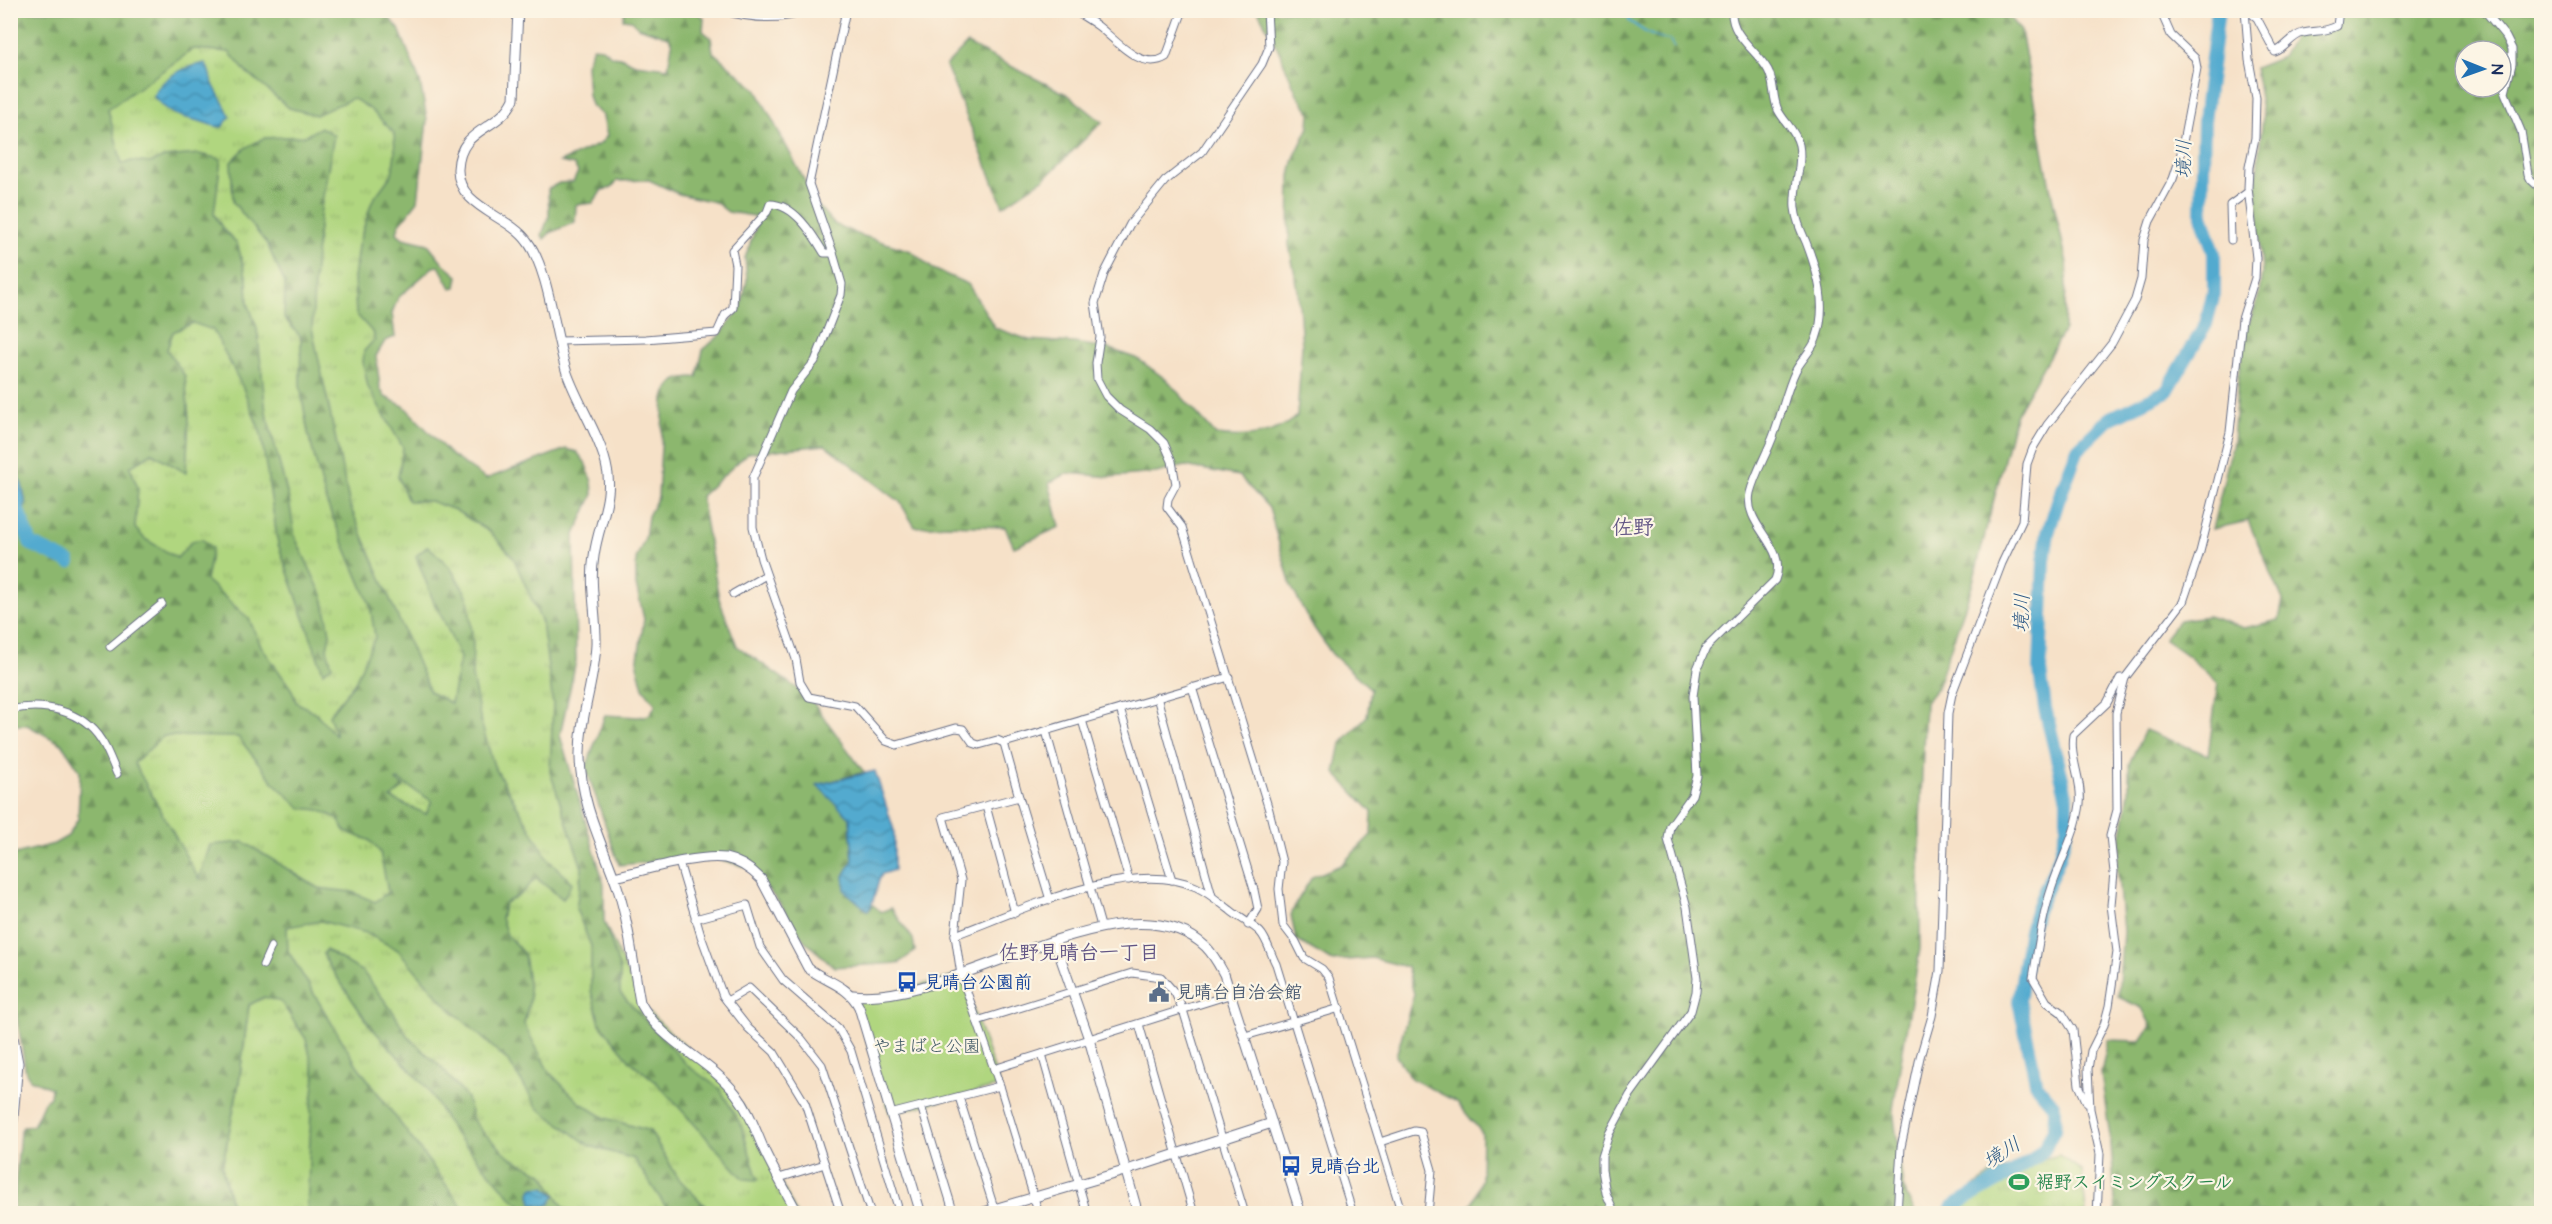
<svg xmlns="http://www.w3.org/2000/svg" width="2552" height="1224" font-family="'Architects Daughter','Klee One',sans-serif">
<defs>
<pattern id="grass-tufts" width="24" height="20" patternUnits="userSpaceOnUse" patternTransform="scale(1.5)"><rect width="24" height="20" fill="#b0d67f"/><path d="M3 7l-1-3M5 7V3M7 7l1-3M15 17l-1-3M17 17v-4M19 17l1-3" fill="none" stroke="#97b870"/></pattern>
<pattern id="forest-firs" width="22" height="20" patternUnits="userSpaceOnUse" patternTransform="scale(1.5)"><rect width="22" height="20" fill="#8cb76e"/><path d="M5 1l3.5 6h-7zM16 11l3.5 6h-7z" fill="#72955e"/></pattern>
<pattern id="water-waves" width="16" height="10" patternUnits="userSpaceOnUse" patternTransform="scale(1.5)"><rect width="16" height="10" fill="#52aacf"/><path d="M0 5q4-4 8 0t8 0" fill="none" stroke="#438bab"/></pattern>
</defs>
<rect width="100%" height="100%" fill="#fcf5e5"/>
<filter id="ink" filterUnits="userSpaceOnUse"><feTurbulence type="fractalNoise" baseFrequency=".0167" numOctaves="2"/><feDisplacementMap in="SourceGraphic" scale="12" xChannelSelector="R" yChannelSelector="G"/><feConvolveMatrix kernelMatrix="1 2 1 2 8 2 1 2 1" color-interpolation-filters="sRGB"/></filter>
<filter id="wash" filterUnits="userSpaceOnUse"><feTurbulence type="fractalNoise" baseFrequency=".008" numOctaves="4" result="noise"/><feDisplacementMap in="SourceGraphic" scale="24" xChannelSelector="R" yChannelSelector="G"/><feGaussianBlur stdDeviation="1.35" result="paint"/><feColorMatrix in="noise" values="0 0 0 0 0 0 0 0 0 0 0 0 0 0 0 0 0 1.4 0 .05"/><feComposite in="paint" operator="in"/></filter>
<g filter="url(#wash)">
<rect width="100%" height="100%" fill="#f6e1c8"/>
<g fill="url(#grass-tufts)" stroke="#66826e" stroke-width="1.5">
<polygon points="207,38 346,94 379,98 401,147 377,343 369,363 386,403 540,588 561,680 560,759 592,895 642,1006 711,1070 747,1112 796,1213 233,1213 222,1167 239,1083 249,1005 264,997 67,713 112,163 102,110"/>
<path d="M2059,1155l23,16 4,42h-133c27,-45 59,-46 106,-58z"/>
</g>
<g fill="url(#forest-firs)" stroke="#547366" stroke-width="1.5" fill-rule="evenodd">
<path d="M11,11h372l16,18 21,53 7,38 -9,81 -19,24 -2,8 6,5 25,6 16,20 14,12 -2,11 -5,1 -12,-22 -6,1 -35,31 -6,15 3,24 -10,4 -9,15 4,32 5,9 19,9 47,49 35,24 80,-30 11,3 8,10 7,20 1,12 -19,43 2,124 -16,74 44,149v37l16,49v23l68,73 32,23 21,36 17,55 -14,-1 -88,-97 -25,-20 -31,-38 -9,-33v-45l-15,-37 6,-41 -32,-96 3,-68 -11,-81 -29,-66 -23,-25 -35,-22 -25,-9h-22l-10,-24 5,-29 -35,-61 -5,-24 1,-12 10,-11v-6l-18,-20 -2,-36 4,-32 14,-45 20,-27 3,-21 -1,-20 -24,-24 -17,-11 -37,17 -27,-7 -44,-37 -16,-19 -35,-3 -86,60 14,55 10,-3 18,2 14,-6 35,-3 22,5 -7,55 9,15 14,14 10,36 1,24 9,25 9,84 23,88 6,37 28,60 7,36 -3,16 5,17 -9,6 -45,-128 -17,-110 -18,-46 -30,-58 -20,-7 -20,9 -6,18 18,26 4,42 -3,55 -34,-20 -22,14 8,21 -3,40 10,11 32,19 15,-17 10,-2 10,9 -6,32 43,39 12,27 31,44 4,12 20,11 20,23 -7,-21 26,-33 20,-45 -5,-32 -43,-101 -19,-71 -8,-48 1,-48 -17,-19 1,-34 -18,-40 -34,-42 -2,-40 14,-14 19,-10 41,-2 16,-9 13,8 -13,73 -6,58 -3,62 38,178 80,186 21,11 9,-45 -15,-35 -11,-20 -18,-47 12,-10 22,21 18,30 5,46 -1,33 9,46 13,44 54,93 24,24 -9,16 -27,-21 -15,16 -16,9 -4,15 6,17 17,19 6,44 -6,26 25,48 30,30 26,16 45,13 28,47 34,35h-39l-7,-6 -32,-48 -44,-13 -52,-38 -29,-46 -65,-59 -46,-53 -32,-17 -45,-12 -34,6 1,24 69,114 110,148h-160l4,-104 4,-32 -9,-38 -25,-37 -17,-5 -15,8 -10,78 -17,84 11,46h-220l7,-81 3,-5 10,-1 11,-24 6,-5 1,-9 -21,-9 -4,-6 -16,-98 1,-120 43,-11 14,-8 10,-17 2,-48 -18,-27 -35,-19h-16zM164,736l74,1 37,47 26,24 18,2 18,8 9,14 23,8 11,12 8,40 -13,10 -23,-10 -34,-4 -74,-46 -34,3 -11,34 -65,-116zM398,780l34,21 -6,13 -35,-16 13,-11 -8,-6z"/>
<path d="M625,11h70l9,7 -1,13 8,7 2,14 43,37 62,117 16,18 23,10 54,17 22,18 35,15 27,44 34,12 45,3 33,5 31,11 30,22 48,54c29,4 58,1 81,-19l5,-70 -4,-56 -9,-45 1,-69 4,-18 15,-31 1,-15 -13,-18 -19,-45 -20,-38h745l18,20 29,156 17,76 -3,67 -49,86 -43,170 -35,102 -12,15 -5,119v127l-27,160 10,78 12,26h-452l10,-11 8,-23 1,-46 -25,-31 -45,-23 -16,-23 18,-62 -7,-27 -35,-9 -40,3 -36,-21 -5,-25 5,-12 16,-26 29,-12 30,-30 1,-23 -37,-39 6,-30 26,-27 4,-27 -39,-35 -22,-32 -19,-36 -22,-78 -30,-32 -54,-10 -29,7 -46,4 -42,-4 -19,10 11,44 -46,20 -9,-20 -58,-2 -32,2 -15,-25 -75,-57 -77,8 -47,43 18,103 18,47 72,51 55,75 -46,13 32,33 3,43 14,50 6,-6 8,7 10,-4 22,31 2,12 -16,12 -65,4 -30,-27 -23,-35 -31,-37 -39,-11 -92,8 -33,-97 19,-53 33,2 11,-2 7,-10 -13,-17 -6,-23 7,-46 -8,-34v-26l9,-21 3,-22 10,-19 6,-99c6,-18 15,-21 33,-21l6,-27 17,-15 21,-27 6,-28 -2,-22 11,-31 -2,-11 -26,-4 -13,-10 -36,-8 -30,-14 -32,1 -6,7 -9,2 -9,13 -17,2 -1,17 -25,11 -6,6 -2,-4 7,-19 -1,-27 11,-6 14,-1 5,-10 -4,-7 -14,-3 40,-18 7,-8 -4,-20 -12,-11 -3,-10 -2,-31 7,-17 9,1 10,8 8,1 15,7 33,4 4,-24 -3,-7 -31,-10 -7,-7 -8,-1z"/>
<path d="M2340,11h201v1202h-425l-5,-69 -10,-71 7,-33 33,1 10,-15 -9,-18 -24,-11 5,-66 -6,-66 12,-73v-28l16,-34 63,25 10,-72 -30,-27 -24,-17 15,-19 29,-4 36,12 35,-8 4,-20 -35,-79 -36,8 21,-87 5,-66 9,-48 11,-29 4,-26 -6,-91 7,-65 -8,-49 27,-11 13,-23 40,-5zM2465,51h36v36h-36z"/>
<polygon points="967,44 1068,95 1102,122 1046,177 1003,206 946,66"/>
<polygon points="326,950 363,972 394,1013 408,1037 441,1067 467,1098 473,1120 482,1131 511,1158 543,1174 565,1209 586,1213 529,1213 511,1197 452,1130 427,1088 370,1026 328,964 323,954"/>
</g>
<polygon fill="#b0d67f" stroke="#66826e" stroke-width="1.5" points="961,975 1000,1086 890,1114 853,995 871,997"/>
<g fill="url(#water-waves)" stroke="#366c96" stroke-width="1.5">
<path d="M205,63c6,8 4,15 9,23 5,11 12,19 16,31l-8,10c-9,0 -15,-4 -23,-6 -23,-5 -30,-7 -46,-25 10,-19 31,-29 52,-33z"/>
<polygon points="11,461 22,485 26,504 24,508 11,511"/>
<path d="M875,771l19,59v40l-12,4c-7,12 -6,26 -14,37l-23,-20 -1,-15 9,-16 -3,-42 -33,-33z"/>
<polygon points="545,1187 555,1195 550,1204 545,1206 532,1203 530,1194 532,1188"/>
</g>
<g fill="none" stroke-linecap="round" stroke-linejoin="round">
<path stroke="#52aacf" stroke-width="2" d="M1629,10v11c13,9 25,18 41,19l4,7"/>
<g stroke="#52aacf" stroke-width="14">
<polyline points="10,490 31,544 69,562"/>
<polyline points="1950,1214 1952,1207 2010,1174 2036,1157 2044,1149 2054,1130 2055,1112 2053,1105 2037,1086 2019,1001 2029,935 2036,911 2059,858 2067,829 2067,799 2045,708 2040,670 2044,561 2048,533 2058,501 2078,449 2109,419 2167,391 2206,324 2214,292 2214,253 2202,215 2204,121 2218,10"/>
</g>
</g>
</g>
<g filter="url(#ink)">
<g fill="none" stroke-linecap="round" stroke-linejoin="round">
<g stroke="#686d83" stroke-width="9">
<g id="minor">
<polyline points="846,10 809,184 833,253 842,284 841,295 815,361 791,391 753,478 753,527 761,559 796,659 800,682 809,697 855,706 886,741 897,745 956,728 963,729 973,743 979,745 997,740 1004,743 1229,677"/>
<path d="M1073,10c8,5 17,10 25,16 18,14 43,46 68,31l17,-47"/>
<polyline points="1267,10 1269,47 1262,64 1202,152 1165,181 1130,224 1104,274 1095,303 1100,337 1096,363 1097,379 1106,396 1120,410 1150,429 1164,443 1172,461 1176,484 1168,499 1167,507 1182,527 1269,810 1282,862 1279,889 1283,925 1296,942 1304,958 1322,969 1329,978 1402,1214"/>
<path d="M2247,10l10,8 18,34c11,-4 16,-16 28,-19 14,-3 20,0 34,-7l2,-16"/>
<polyline points="2484,10 2506,37 2512,49 2512,64 2505,93 2521,131 2528,174 2531,180 2542,190"/>
<polyline points="2231,240 2230,205 2248,192"/>
<path d="M559,341l87,-2 71,-6 8,-18 8,-7 2,-43 -3,-15 35,-38 3,-8c24,0 42,29 54,49h9"/>
<polyline points="733,594 766,575"/>
<polyline points="10,635 10,652"/>
<polyline points="110,647 162,604"/>
<polyline points="1192,687 1254,890 1258,909 1248,925"/>
<polyline points="1157,697 1212,896"/>
<polyline points="1120,709 1172,880"/>
<path d="M10,710c33,-8 72,0 91,30 7,10 11,23 16,34"/>
<polyline points="1082,720 1129,880"/>
<polyline points="1046,731 1101,926"/>
<polyline points="1004,743 1019,797 943,817 961,880 955,935 961,975 1000,1086 1039,1214"/>
<polyline points="1019,797 1050,900"/>
<polyline points="986,806 1015,913"/>
<polyline points="679,862 701,936 723,996 748,1028 774,1052 805,1103 841,1214"/>
<polyline points="695,919 747,905 760,947 783,980 838,1028 851,1051 900,1214"/>
<path d="M955,935c62,-23 176,-78 241,-48 13,6 23,15 34,23 8,7 23,15 30,22 7,7 11,23 16,32l77,250"/>
<polyline points="263,965 271,947"/>
<polyline points="727,1001 749,988 801,1038 822,1065 871,1214"/>
<polyline points="10,1016 19,1063 10,1161"/>
<polyline points="977,1021 1132,973 1161,977 1175,993 1183,1010 1245,1214"/>
<polyline points="1139,1024 1194,1214"/>
<polyline points="1245,1036 1340,1008"/>
<polyline points="1042,1054 1087,1214"/>
<polyline points="994,1069 1232,994"/>
<polyline points="959,1097 996,1214"/>
<path d="M2087,1103l-8,-18 -6,-55 -11,-17 -15,-11 -14,-24c5,-30 9,-62 19,-91 9,-28 24,-53 28,-83 3,-23 -11,-46 -7,-69l34,-32 13,-25h5"/>
<polyline points="921,1106 954,1214"/>
<polyline points="890,1114 1000,1086"/>
<polyline points="1380,1142 1414,1131 1421,1132 1432,1170 1428,1214"/>
<polyline points="779,1178 825,1164"/>
<path d="M1615,1214l-9,-21 -4,-23v-14l7,-22 21,-39 61,-84 5,-19 1,-14 -10,-71 -19,-68 2,-13 22,-31 5,-19 -4,-80 4,-27 9,-21 69,-68c14,-34 -32,-53 -25,-87 5,-20 17,-39 24,-59 8,-21 12,-44 22,-64 6,-11 16,-20 20,-31 12,-33 2,-66 -10,-97 -5,-11 -10,-22 -11,-34 -2,-21 8,-43 4,-63 -3,-14 -15,-23 -21,-35 -6,-13 -3,-27 -10,-40 -11,-20 -38,-34 -36,-60"/>
<polyline points="1897,1214 1901,1147 1920,1057 1932,1016 1940,971 1948,713 1952,694 2002,563 2022,521 2027,464 2033,448 2047,425 2112,343 2135,300 2141,279 2144,240 2150,221 2173,179 2180,158 2197,68 2195,58 2171,35 2160,10"/>
<polyline points="2097,1214 2100,1154 2090,1109 2088,1069 2091,1051 2104,1025 2109,1006 2117,952 2111,905 2114,872 2110,836 2117,810 2116,713 2125,678 2183,602 2200,552 2230,432 2242,319 2255,278 2256,258 2248,188 2249,167 2255,138 2256,98 2249,60 2245,10"/>
</g>
</g>
<g stroke="#686d83" stroke-width="11">
<g id="tertiary">
<path d="M518,10l-4,89c-15,33 -54,27 -56,70 -1,38 50,46 69,72 22,28 28,96 40,132 11,31 31,59 39,91 9,33 -8,60 -12,92 -5,29 3,60 2,89 -2,38 -17,74 -16,113 1,46 22,85 37,128 12,37 16,78 23,116 21,41 68,56 96,92 14,18 20,38 29,58 10,21 22,41 33,62"/>
<path d="M724,10c28,8 55,10 83,0"/>
<path d="M614,877c28,-6 84,-23 111,-19 15,3 26,11 36,21l47,89c18,14 40,17 51,39l62,207"/>
<polyline points="1055,942 1089,1039 1138,1214"/>
<path d="M853,995c100,12 272,-125 353,-48 8,8 13,18 18,27l77,240"/>
<polyline points="977,1214 1124,1171 1272,1123"/>
</g>
</g>
<use href="#minor" stroke="#fff" stroke-width="7"/>
<use href="#tertiary" stroke="#fff" stroke-width="9"/>
</g>
</g>
<defs>
<g id="bus-bare" transform="scale(1.62)"><path d="M-5-6H5V4H4V6H2V4H-2V6H-4V4H-5ZM-3.5-4V0h7V-4ZM-3.5 1.2v1.5H-2V1.2ZM2 1.2v1.5H3.5V1.2Z" fill="#1a4fb4" stroke="#fcf5e5" stroke-width="2.5" paint-order="stroke"/></g>
<g id="civic-bare" transform="scale(1.62)"><path d="M-.6-6.5H3V-4.5H.6V-3L4-1V1h2V6H-6V1h2V-1L-.6-3ZM-1.2 2.5V6h2.4V2.5Z" fill="#5c6f8a" stroke="#fcf5e5" stroke-width="2.5" paint-order="stroke"/></g>
<g id="stadium-bare" transform="scale(1.62)"><path d="M0-5a6.5 5 0 1 0 0 10a6.5 5 0 1 0 0-10ZM-3.5-1.8h7v3.6h-7Z" fill="#2e9e5b" stroke="#fcf5e5" stroke-width="2.5" paint-order="stroke"/></g>
</defs>
<g fill-rule="evenodd">
<use href="#bus-bare" x="907" y="982"/>
<use href="#civic-bare" x="1159" y="992"/>
<use href="#bus-bare" x="1291" y="1166"/>
<use href="#stadium-bare" x="2019" y="1182"/>
</g>
<g text-anchor="middle" dominant-baseline="central" stroke-width="4.5" stroke-linejoin="round" paint-order="stroke">
<g font-size="18" font-weight="bold" fill="#164399" stroke="#fcf5e5" text-anchor="start">
<text x="924" y="982">見晴台公園前</text>
<text x="1308" y="1166">見晴台北</text>
</g>
<g font-size="18" font-weight="bold" fill="#4e5e75" stroke="#fcf5e5" text-anchor="start">
<text x="1176" y="992">見晴台自治会館</text>
</g>
<g font-size="18" fill="#405966" stroke="#fcf5e5">
<text x="927" y="1046">やまばと公園</text>
</g>
<g font-size="18" font-weight="bold" fill="#27864d" stroke="#fcf5e5" text-anchor="start">
<text x="2036" y="1182">裾野スイミングスクール</text>
</g>
<g font-size="20" font-style="italic" fill="#2e5a86" stroke="#fcf5e5">
<text transform="translate(2184 159) rotate(-89)">境川</text>
<text transform="translate(2022 613) rotate(-88)">境川</text>
<text transform="translate(2002 1153) rotate(-32)">境川</text>
</g>
<g font-size="20" font-weight="bold" fill="#625585" stroke="#fcf5e5">
<text x="1079" y="953">佐野見晴台一丁目</text>
</g>
<g font-size="21" font-weight="bold" fill="#625585" stroke="#fcf5e5">
<text x="1633" y="527">佐野</text>
</g>
</g>
<rect width="2552" height="1224" fill="none" stroke="#fcf5e5" stroke-width="36"/>
<g transform="translate(2483 69) rotate(91)"><circle r="28" fill="#fcf5e5" stroke="#a2a6af" stroke-width="1.5"/>
<path d="M0-4.5L10 22L0 15L-10 22Z" fill="#1f6fb2"/>
<text y="-9" font-size="16" font-weight="bold" text-anchor="middle" fill="#1b2f5e">N</text>
</g>
</svg>
